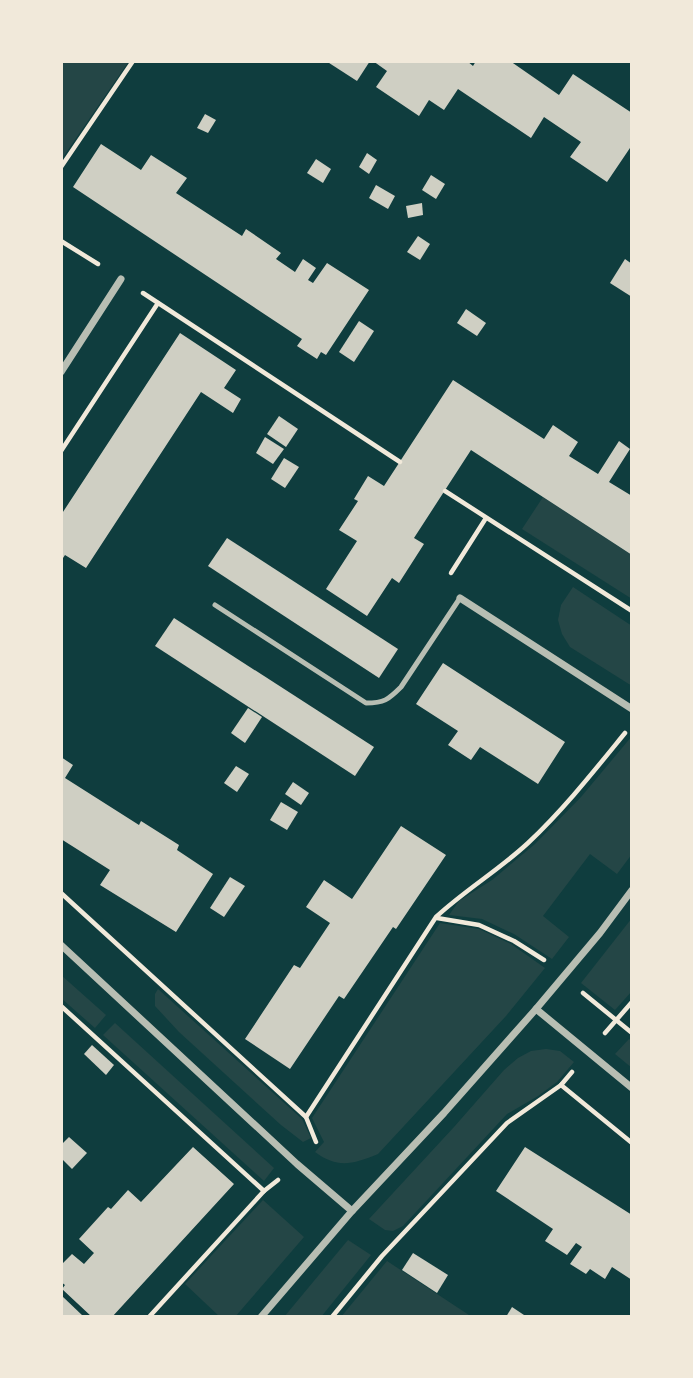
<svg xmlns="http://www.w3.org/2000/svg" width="693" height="1378" font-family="'Exo 2',sans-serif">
<rect width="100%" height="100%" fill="#0f3d3e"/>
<g fill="#244646">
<polygon points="61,61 129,61 61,160"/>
<polygon points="543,497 632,555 632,599 522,529"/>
<polygon points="573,587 632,626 632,686 570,647 562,634 558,620 561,605"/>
<polygon points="632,736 632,854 617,874 590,854 543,916 569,937 552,959 514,934 482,919 449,915 459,901 492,880 535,844 581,797"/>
<polygon points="632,918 632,991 615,1010 581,983"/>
<path d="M440,923l39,6 32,15 34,24 -39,48 -128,138c-25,10 -40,15 -63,-2l9,-10 -12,-24z"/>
<polygon points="61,975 106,1015 95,1028 61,998"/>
<polygon points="158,989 302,1119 311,1138 303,1142 281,1125 179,1032 155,1006 155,994"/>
<polygon points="115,1023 274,1168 264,1181 103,1035"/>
<polygon points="629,1039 632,1041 632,1068 615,1054"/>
<polygon points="546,1049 560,1051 574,1062 557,1082 538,1096 507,1114 403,1226 393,1231 385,1230 369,1219 454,1127 504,1070 518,1058 531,1051"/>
<polygon points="263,1200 304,1237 235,1317 220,1317 185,1284"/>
<polygon points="348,1240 371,1255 321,1317 284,1317"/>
<polygon points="387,1261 472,1317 341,1317"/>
</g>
<g fill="#cfcfc3">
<polygon points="326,61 370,61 357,81"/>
<polygon points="373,61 467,61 473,66 476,61 510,61 559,95 573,74 632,113 632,145 607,182 570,157 581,142 544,117 531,138 458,89 444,110 429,100 419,116 376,87 387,71"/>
<polygon points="205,114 216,120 208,133 197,128"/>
<polygon points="101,144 141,170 151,155 187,178 176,193 242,236 246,229 281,253 276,259 295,272 303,259 316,268 308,280 313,283 327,263 369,290 326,355 321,352 317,359 297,346 302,339 73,187"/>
<polygon points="367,153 377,160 369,174 359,167"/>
<polygon points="316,159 331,169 323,183 307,173"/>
<polygon points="431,175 445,184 436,199 422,190"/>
<polygon points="376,185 395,196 388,209 369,198"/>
<polygon points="422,203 423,215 408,218 406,206"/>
<polygon points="418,236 430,244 420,260 407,252"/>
<polygon points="625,259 632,264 632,297 610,283"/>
<polygon points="466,309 486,323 477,336 457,323"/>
<polygon points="359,321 374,331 354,362 339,352"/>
<polygon points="180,333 236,370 224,388 241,399 233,413 201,392 86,568 65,555 61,561 61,515"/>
<polygon points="453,380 544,439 553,425 578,442 569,456 598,474 619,441 630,449 609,482 632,496 632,555 471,450 414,538 424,544 399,583 392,578 367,616 326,589 357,541 339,530 358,501 354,499 368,476 384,486"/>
<polygon points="279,416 298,429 286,447 267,434"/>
<polygon points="265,437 284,449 273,464 256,453"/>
<polygon points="284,458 299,467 285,488 271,479"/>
<polygon points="227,538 398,649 379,678 208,566"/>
<polygon points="174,618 374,747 355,776 155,646"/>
<polygon points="443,663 565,742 538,784 480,747 471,760 448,745 458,731 416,704"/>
<polygon points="248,708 262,717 245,743 231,733"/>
<polygon points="61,757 73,765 65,778 139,825 141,821 179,845 177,850 213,874 176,932 100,885 110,870 61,839"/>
<polygon points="236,766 249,774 237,792 224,783"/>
<polygon points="293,782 309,793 301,805 285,794"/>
<polygon points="281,802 298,812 287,830 270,820"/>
<polygon points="401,826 446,855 396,929 393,927 344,999 339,996 290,1069 245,1039 294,965 300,968 330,923 306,907 324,880 352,899"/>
<polygon points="230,877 245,886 224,917 210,908"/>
<polygon points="92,1045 114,1065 106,1075 84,1054"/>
<polygon points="69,1137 87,1153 72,1169 61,1158 61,1145"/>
<polygon points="193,1147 234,1184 112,1317 92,1317 62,1289 65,1285 61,1282 61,1265 72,1254 84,1264 94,1253 79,1239 108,1207 111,1209 128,1190 141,1202"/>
<polygon points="525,1147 632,1215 632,1280 612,1267 605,1279 590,1269 586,1274 570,1264 582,1247 576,1243 567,1255 545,1241 553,1229 496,1191"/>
<polygon points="413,1253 448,1275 437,1293 402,1270"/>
<polygon points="61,1295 84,1317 61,1317"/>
<polygon points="512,1307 527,1317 506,1317"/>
</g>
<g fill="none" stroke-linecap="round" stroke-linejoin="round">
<g stroke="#f1e9da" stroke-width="4.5">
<polyline points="631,61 632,62"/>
<polyline points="61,167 133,61"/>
<polyline points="61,241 98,264"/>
<polyline points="143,293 400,462"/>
<polyline points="61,451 158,303"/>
<polyline points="445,491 632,611"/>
<polyline points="451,573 486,518"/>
<polyline points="61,893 306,1117"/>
<polyline points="437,918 479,925 514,941 544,960"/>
<polyline points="583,993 632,1033"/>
<polyline points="61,1006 264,1191"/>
<polyline points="605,1033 632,1002"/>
<polyline points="561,1085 632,1143"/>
<path d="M316,1142l-10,-25 130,-200c29,-27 63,-47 92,-74 36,-34 66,-72 97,-110"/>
<polyline points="149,1317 264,1191 278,1180"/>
<polyline points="332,1317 382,1256 507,1123 561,1085 572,1072"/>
</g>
<path stroke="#b8beb3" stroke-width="5" d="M215,605l151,98c18,0 22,-3 35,-16l59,-89"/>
<g stroke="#b8beb3" stroke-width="7">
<polyline points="61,372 121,279"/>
<polyline points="460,598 632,709"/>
<polyline points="61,945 297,1164 352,1211"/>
<polyline points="536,1009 632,1088"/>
<polyline points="261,1317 352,1211 444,1113 536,1009 600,933 632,890"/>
</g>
</g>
<rect width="693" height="1378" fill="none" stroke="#f1e9da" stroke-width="126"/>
</svg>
